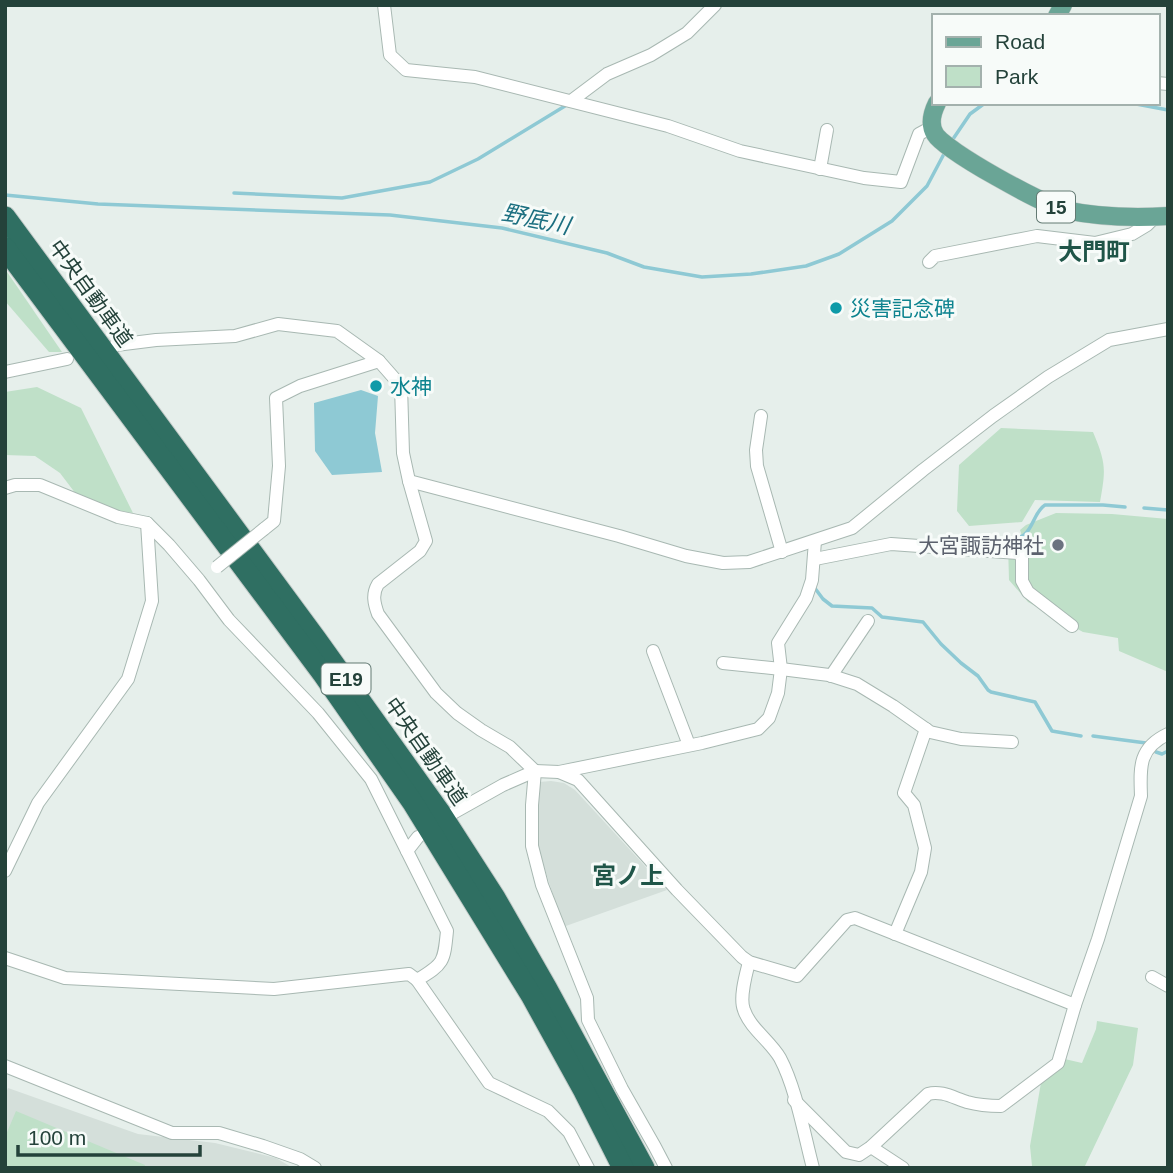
<svg xmlns="http://www.w3.org/2000/svg" width="1173" height="1173" font-family="Arial,'Noto Sans JP',sans-serif">
<rect width="100%" height="100%" fill="#e6efeb"/>
<g fill="#d4dfda">
<polygon points="551,781 564,783 575,790 667,890 563,927 537,844 539,782"/>
<polygon points="8,1088 138,1134 215,1143 276,1158 293,1168 5,1168 5,1095"/>
</g>
<g fill="#bfe0c8">
<polygon points="5,269 62,352 49,352 5,301"/>
<polygon points="37,387 81,408 133,513 115,510 79,498 60,473 35,456 5,455 5,392"/>
<path d="M1001,428l92,4c13,31 13,37 7,70l-65,-2 -13,22 -53,4 -12,-15 2,-46z"/>
<polygon points="1056,513 1112,514 1168,519 1168,672 1119,651 1118,638 1083,632 1028,602 1009,580 1008,545 1024,542 1020,530 1026,525"/>
<polygon points="1097,1021 1138,1028 1133,1065 1084,1168 1031,1168 1032,1166 1030,1146 1042,1077 1056,1057 1082,1063 1096,1029"/>
<polygon points="16,1111 145,1165 144,1168 5,1168 5,1137"/>
</g>
<polygon fill="#8ec9d4" points="361,390 378,396 375,433 382,472 332,475 315,451 314,403"/>
<g fill="none" stroke-linecap="round" stroke-linejoin="round">
<g stroke="#8ec9d4" stroke-width="3.5">
<polyline points="1131,103 1168,110"/>
<polyline points="951,142 970,114 985,103"/>
<polyline points="234,193 342,198 430,182 478,159 565,106"/>
<polyline points="5,195 98,204 390,215 502,228 607,253 644,267 702,277 751,274 806,266 839,254 892,221 927,186 945,152"/>
<polyline points="1144,508 1168,510"/>
<path d="M996,544c9,-5 19,-2 28,-9 10,-8 10,-23 21,-30h58l22,2"/>
<polyline points="814,587 823,599 832,606 872,608 882,617 923,622 941,644 961,663 978,676 988,690 991,692 1035,702 1052,731 1081,736"/>
<polyline points="1093,736 1146,743"/>
<polyline points="1156,752 1162,754 1168,751"/>
</g>
<g stroke="#a8b8b2" stroke-width="14">
<g id="street">
<polyline points="384,5 390,55 406,70 475,77 668,126 740,151 864,178 901,182 919,134 932,127"/>
<polyline points="1157,83 1168,84"/>
<polyline points="571,101 607,74 651,55 687,33 715,5"/>
<polyline points="820,169 827,130"/>
<polyline points="929,262 935,256 1037,236 1095,243 1132,234 1147,225 1155,217"/>
<path d="M116,345l40,-5 79,-4 43,-12 59,7 42,30 22,25 2,67 6,28 17,60 -6,10 -42,33c-6,10 -4,19 0,30l58,79 21,20 24,17 29,17 25,24"/>
<polyline points="5,372 67,359"/>
<polyline points="761,416 756,450 757,466 782,552"/>
<polyline points="409,481 619,536 686,556 723,563 749,562 852,528 923,470 993,416 1048,377 1109,340 1168,329"/>
<path d="M5,488l10,-3h25l78,32 29,6 22,22 30,35 30,40 89,93 53,66 76,152c-3,31 -3,33 -30,49l72,103 59,28 21,21 19,36"/>
<polyline points="264,529 274,521 279,466 276,398 300,386 379,361"/>
<polyline points="815,559 891,544 1018,553 1022,557 1022,581 1028,592 1072,626"/>
<polyline points="653,651 689,745"/>
<polyline points="723,663 781,669 829,675 857,684 893,706 930,732 961,739 1012,742"/>
<polyline points="831,676 868,621"/>
<polyline points="535,771 532,805 532,846 542,885 587,998 588,1020 622,1089 655,1147 666,1168"/>
<polyline points="559,772 578,780 677,890 742,957 749,962 797,976 847,920 855,918 1075,1005"/>
<polyline points="453,813 503,785 535,771 559,772 702,743 758,729 769,718 778,693 781,669 778,643 806,598 812,580 815,541"/>
<polyline points="407,851 418,837"/>
<polyline points="5,871 38,803 128,679 152,601 147,523"/>
<polyline points="895,934 921,872 925,848 914,805 904,793 926,729"/>
<polyline points="5,958 65,978 274,989 409,974 417,980"/>
<path d="M749,962c-3,12 -10,36 -5,48 6,18 26,31 36,48 16,30 24,76 33,110"/>
<polyline points="1152,977 1168,986"/>
<polyline points="5,1066 172,1133 219,1133 263,1146 300,1159 315,1168"/>
<path d="M794,1100l52,52 13,3 12,-8 57,-53c13,-4 26,4 39,8 11,3 23,4 34,4l57,-43 17,-58 23,-66 43,-143c-1,-28 -3,-48 27,-62"/>
<polyline points="871,1147 903,1168"/>
</g>
</g>
<g stroke="#c2cac8" stroke-width="19">
<g id="primary">
<polyline points="1057,16 1063,5"/>
<path d="M937,103c-5,10 -8,21 -2,31 10,17 109,71 130,76 33,7 69,8 103,6"/>
</g>
</g>
<g stroke="#c2cac8" stroke-width="23">
<g id="highway">
<polyline points="5,217 316,639 439,811 495,898 547,989 644,1168"/>
<polyline points="5,248 323,674 413,803 531,995 584,1091 623,1168"/>
</g>
</g>
<use href="#street" stroke="#fff" stroke-width="12"/>
<use href="#primary" stroke="#6aa596" stroke-width="18"/>
<use href="#highway" stroke="#2f6f62" stroke-width="21"/>
<g stroke="#a8b8b2" stroke-width="14" stroke-linecap="butt">
<polyline id="street-bridge" points="217,567 264,529"/>
</g>
<use href="#street-bridge" stroke="#fff" stroke-width="12"/>
</g>
<g fill="#0f9aa8" stroke="#f7fbf9" stroke-width="2.5">
<circle cx="836" cy="308" r="7"/>
<circle cx="376" cy="386" r="7"/>
</g>
<circle fill="#6b7280" stroke="#f7fbf9" stroke-width="2.5" cx="1058" cy="545" r="7"/>
<g text-anchor="middle" dominant-baseline="central" stroke-width="6" stroke-linejoin="round" paint-order="stroke">
<g fill="#f7fbf9" stroke="#637a73" stroke-width="2">
<rect x="1037" y="191.5" width="38" height="31" rx="5"/>
<rect x="321.5" y="663.5" width="49" height="31" rx="5"/>
</g>
<g font-size="19" font-weight="bold" fill="#24423a">
<text x="1056" y="207">15</text>
<text x="346" y="679">E19</text>
</g>
<g font-size="21" fill="#24423a" stroke="#f7fbf9">
<text transform="translate(91 293) rotate(54)">中央自動車道</text>
<text transform="translate(426 751) rotate(55)">中央自動車道</text>
</g>
<g font-size="21" fill="#0d838f" stroke="#f7fbf9" text-anchor="start">
<text x="850" y="308">災害記念碑</text>
<text x="390" y="386">水神</text>
</g>
<g font-size="21" fill="#5b616d" stroke="#f7fbf9" text-anchor="end">
<text x="1044" y="545">大宮諏訪神社</text>
</g>
<g font-size="23" font-style="italic" fill="#1c6f80" stroke="#f7fbf9">
<text transform="translate(536 219) rotate(12)">野底川</text>
</g>
<g font-size="24" font-weight="bold" fill="#1f5548" stroke="#f7fbf9">
<text x="1094" y="251">大門町</text>
<text x="628" y="875">宮ノ上</text>
</g>
</g>
<rect width="1173" height="1173" fill="none" stroke="#24423a" stroke-width="14"/>
<rect x="932" y="14" width="228" height="91" fill="#f7fbf9" stroke="#a3b1ad" stroke-width="2"/>
<rect x="946" y="37" width="35" height="10" fill="#6aa596" stroke="#a3b1ad" stroke-width="2"/>
<text x="995" y="49" font-size="21" fill="#24423a">Road</text>
<rect x="946" y="66" width="35" height="21" fill="#bfe0c8" stroke="#a3b1ad" stroke-width="2"/>
<text x="995" y="84" font-size="21" fill="#24423a">Park</text>
<path d="M18 1145v10h182v-10" fill="none" stroke="#24423a" stroke-width="3.5"/>
<text x="28" y="1145" font-size="21" fill="#24423a" stroke="#f7fbf9" stroke-width="5" paint-order="stroke">100 m</text>
</svg>
